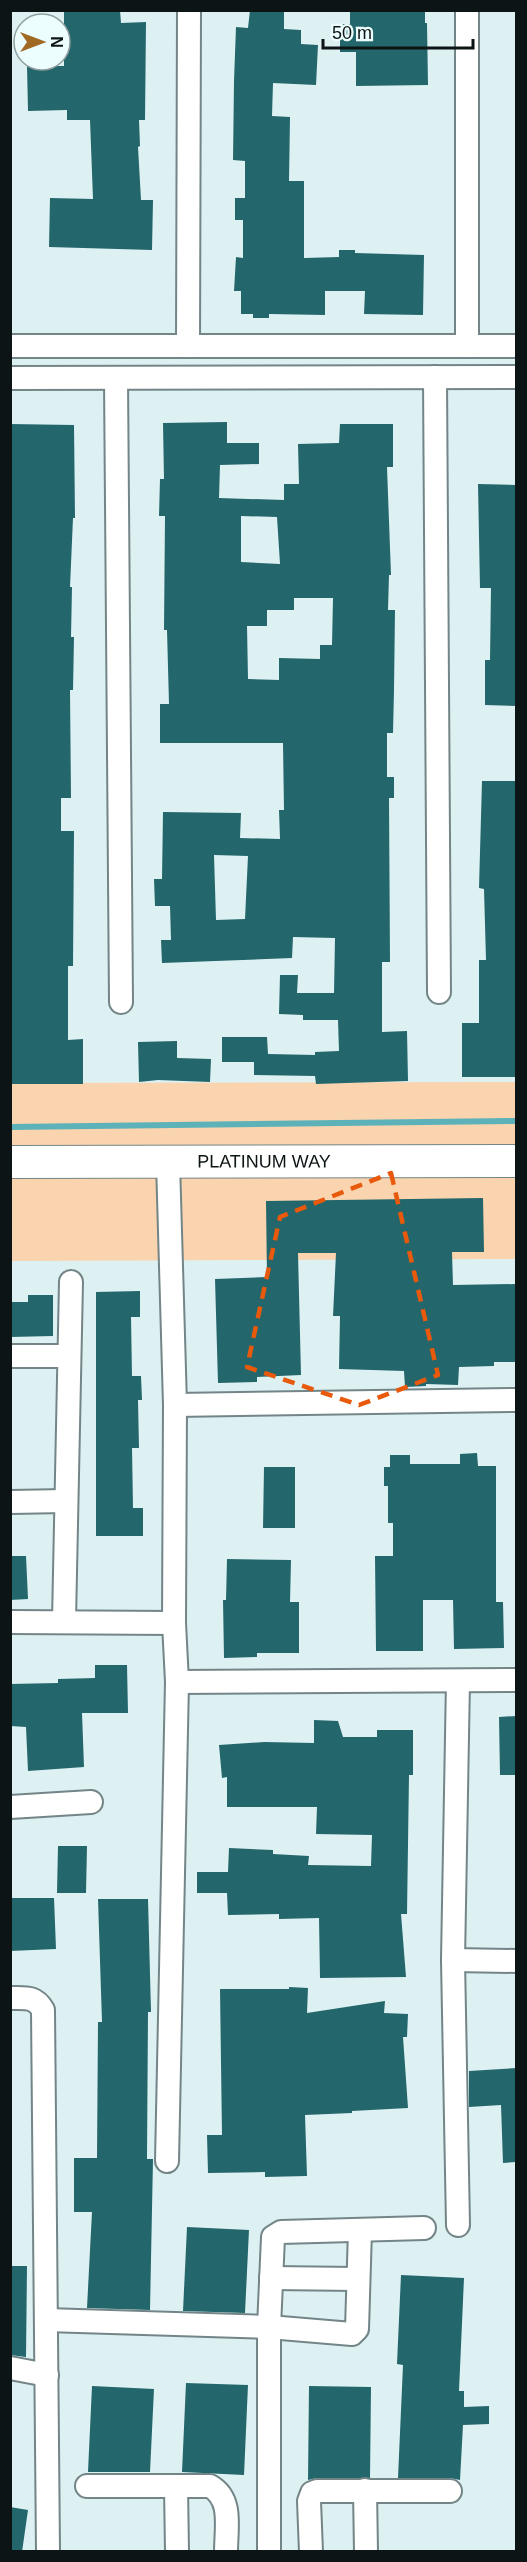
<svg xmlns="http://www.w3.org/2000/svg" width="527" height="2562" font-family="Arial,sans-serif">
<rect width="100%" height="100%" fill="#ddf1f3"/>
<polygon fill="#f9d4ae" points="516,1082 516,1259 11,1261 10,1083"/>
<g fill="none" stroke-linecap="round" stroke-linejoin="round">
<polyline stroke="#5db2ba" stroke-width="6" points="10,1127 516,1121"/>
</g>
<g fill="#23666b" fill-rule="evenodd">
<polygon points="64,10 120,10 121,23 146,22 145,120 139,120 140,146 138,147 141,200 153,200 152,250 49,247 50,198 93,199 90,120 67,120 67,110 28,111 27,66 64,66"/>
<polygon points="250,10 284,10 284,29 301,30 301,44 318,45 316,85 273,83 272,116 290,117 289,181 304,181 304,258 339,257 339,250 355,250 355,253 424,255 423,315 364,314 365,291 325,291 325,315 269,314 269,318 253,318 253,314 241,314 241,291 234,291 236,257 243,258 243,220 235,220 235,198 245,198 245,161 233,160 234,81 236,27 248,28"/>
<polygon points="350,10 425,10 425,23 427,23 428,85 356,86 356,52 340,52 340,24 350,24"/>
<path d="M227,422v21h32v21l-39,1 -1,33 65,2v-16h15l-1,-40 41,-1 1,-19h53v43h-6l4,108h-2l-1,35h7l-1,80 -1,43h-6v44h7v21h-5l1,164h-8v70l25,-1 1,50 -92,3 -1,-8 -61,-1v-13h-32v-25h45l1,17 47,1v-3l24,-1 -1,-31h-35v-5l-24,-1 1,-39h18l-1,18h37l1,-55 -42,-1 -1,21 -130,5 -1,-23h10l-1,-34h-15l-1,-27h8l1,-67 78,1 -1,25 40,1 -1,-29h5l-1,-67h-123v-39h9l-2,-74h-3l1,-114h-6l1,-37h4l-1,-56zM241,516l36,1 3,47 -39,-2zM294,598h39l-1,47h-12v14l-41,-1v22l-31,-1 -1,-53h20v-16h27zM214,855l34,1 -3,63 -29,1z"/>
<polygon points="10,424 74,425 75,518 73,518 70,587 72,587 71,637 74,637 73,690 70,690 71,798 61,798 61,831 74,831 73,966 68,966 68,1040 83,1039 83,1084 10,1084"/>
<polygon points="478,484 516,485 516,706 485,705 485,660 490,660 491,588 480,588"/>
<polygon points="482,781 516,781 516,1077 462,1077 462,1023 479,1023 479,960 486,960 484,889 479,888"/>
<polygon points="177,1041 177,1058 211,1059 210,1082 158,1080 139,1082 138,1042"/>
<polygon points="483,1198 484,1252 452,1252 453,1285 516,1284 516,1362 494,1362 494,1366 459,1367 458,1385 426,1384 426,1386 405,1387 404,1371 339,1369 340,1316 333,1316 336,1253 298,1253 301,1375 257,1377 257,1382 218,1383 215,1279 267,1277 266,1201"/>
<polygon points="140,1291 140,1317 131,1317 132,1376 141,1376 142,1400 138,1400 139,1448 132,1448 133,1508 143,1508 143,1536 96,1536 96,1292"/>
<polygon points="28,1295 53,1295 53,1336 10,1337 12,1302 28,1302"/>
<polygon points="477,1453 478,1466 496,1466 496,1602 503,1602 504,1648 454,1649 453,1600 423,1600 423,1651 376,1651 375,1556 393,1556 393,1523 388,1523 388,1486 384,1486 384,1467 390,1467 390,1455 410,1455 410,1464 460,1464 460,1454"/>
<polygon points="264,1467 295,1467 295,1528 263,1528"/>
<polygon points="10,1556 26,1556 28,1599 10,1600"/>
<polygon points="227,1559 291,1560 290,1602 299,1602 299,1653 257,1653 257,1657 224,1658 223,1600 226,1600"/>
<polygon points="95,1665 127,1665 128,1713 82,1713 84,1767 28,1771 26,1727 10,1726 10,1684 58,1683 58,1679 95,1678"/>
<polygon points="516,1716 516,1775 500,1775 499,1717"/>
<polygon points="314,1720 338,1721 343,1737 377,1737 377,1730 413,1730 413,1775 409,1775 407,1914 401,1914 406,1977 320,1978 319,1918 279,1919 279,1914 228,1915 227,1893 197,1893 197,1872 228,1872 229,1848 273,1850 273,1854 309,1856 308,1865 371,1866 372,1835 316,1834 317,1807 227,1807 227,1777 222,1778 219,1745 264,1742 314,1743"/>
<polygon points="58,1846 87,1846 86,1893 57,1893"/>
<polygon points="10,1898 54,1898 56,1949 10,1951"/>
<polygon points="98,1899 148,1899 151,2012 148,2012 147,2159 153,2159 150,2310 87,2308 92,2212 74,2212 74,2158 97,2158 98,2022 102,2022"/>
<polygon points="289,1987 308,1988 307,2013 385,2001 384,2013 408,2014 407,2037 403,2037 408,2108 352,2111 352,2113 305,2115 307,2176 265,2177 265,2172 208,2173 207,2135 222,2135 220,1989 289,1989"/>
<polygon points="516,2068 516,2162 503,2163 501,2105 469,2107 469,2071"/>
<polygon points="187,2227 249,2230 245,2313 183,2311"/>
<polygon points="10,2266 27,2266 26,2357 10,2355"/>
<polygon points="401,2275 464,2278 459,2391 464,2391 464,2407 489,2406 489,2424 463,2425 460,2480 450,2478 398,2478 403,2365 397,2364"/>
<polygon points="186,2383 248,2385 244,2475 182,2472"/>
<polygon points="92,2386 154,2389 150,2472 88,2472"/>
<polygon points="309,2386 371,2387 370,2478 317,2478 308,2480"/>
<polygon points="10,2507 28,2510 22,2552 10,2552"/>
</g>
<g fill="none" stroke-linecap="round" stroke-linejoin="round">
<g stroke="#738587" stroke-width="26">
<g id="street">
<polyline points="10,346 516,346"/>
<polyline points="188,346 189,10"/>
<polyline points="467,346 467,10"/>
<polyline points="435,377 439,992"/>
<polyline points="10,378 516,377"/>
<polyline points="116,378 121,1002"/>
<polyline points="10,1356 69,1356"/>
<polyline points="175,1405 516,1400"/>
<polyline points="10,1502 66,1501"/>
<polyline points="64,1621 71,1282"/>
<polyline points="10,1622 174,1623"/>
<polyline points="458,1681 453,1960 516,1961"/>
<polyline points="177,1682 516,1680"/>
<polyline points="10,1807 91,1802"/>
<polyline points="453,1960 458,2225"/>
<path d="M10,1998c16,0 25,-2 33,12l5,542"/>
<polyline points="167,2161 177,1682 174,1623 175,1405 168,1162"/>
<polyline points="271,2278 358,2279"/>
<polyline points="46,2320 269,2327 352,2334 357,2329 360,2230"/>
<polyline points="10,2368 47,2375"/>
<path d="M87,2486h123c23,13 16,41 16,66"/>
<polyline points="176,2486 177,2552"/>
<polyline points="365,2490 366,2552"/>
<polyline points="269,2552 269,2327 273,2237 281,2232 424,2228"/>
<polyline points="311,2552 309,2501 312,2493 317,2491 450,2491"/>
</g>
</g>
<g stroke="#738587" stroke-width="34">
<g id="secondary">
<path id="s1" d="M10,1162l506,-1"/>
</g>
</g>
<use href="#street" stroke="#fff" stroke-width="22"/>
<use href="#secondary" stroke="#fff" stroke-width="32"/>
</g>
<path fill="none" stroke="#e8590c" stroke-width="4.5" stroke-dasharray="12 8" stroke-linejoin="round" d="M391,1173l47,202 -79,30 -112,-38 33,-150z"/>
<g text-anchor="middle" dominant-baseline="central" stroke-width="6" stroke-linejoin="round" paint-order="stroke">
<g font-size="18" fill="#0d1415" stroke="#edfeff">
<text stroke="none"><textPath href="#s1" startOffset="254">PLATINUM WAY</textPath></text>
</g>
</g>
<rect width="527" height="2562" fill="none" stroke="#0d1415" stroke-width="24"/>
<g transform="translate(42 42) rotate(90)"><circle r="28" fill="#edfeff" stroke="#93a0a1" stroke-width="1.5"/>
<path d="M0-4.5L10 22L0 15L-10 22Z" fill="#a06924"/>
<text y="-9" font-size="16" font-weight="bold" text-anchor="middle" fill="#0d1415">N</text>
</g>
<path d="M323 39v9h150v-9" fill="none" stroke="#0d1415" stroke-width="3"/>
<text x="332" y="39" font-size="18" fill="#0d1415" stroke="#edfeff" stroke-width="4.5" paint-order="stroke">50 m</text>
</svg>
